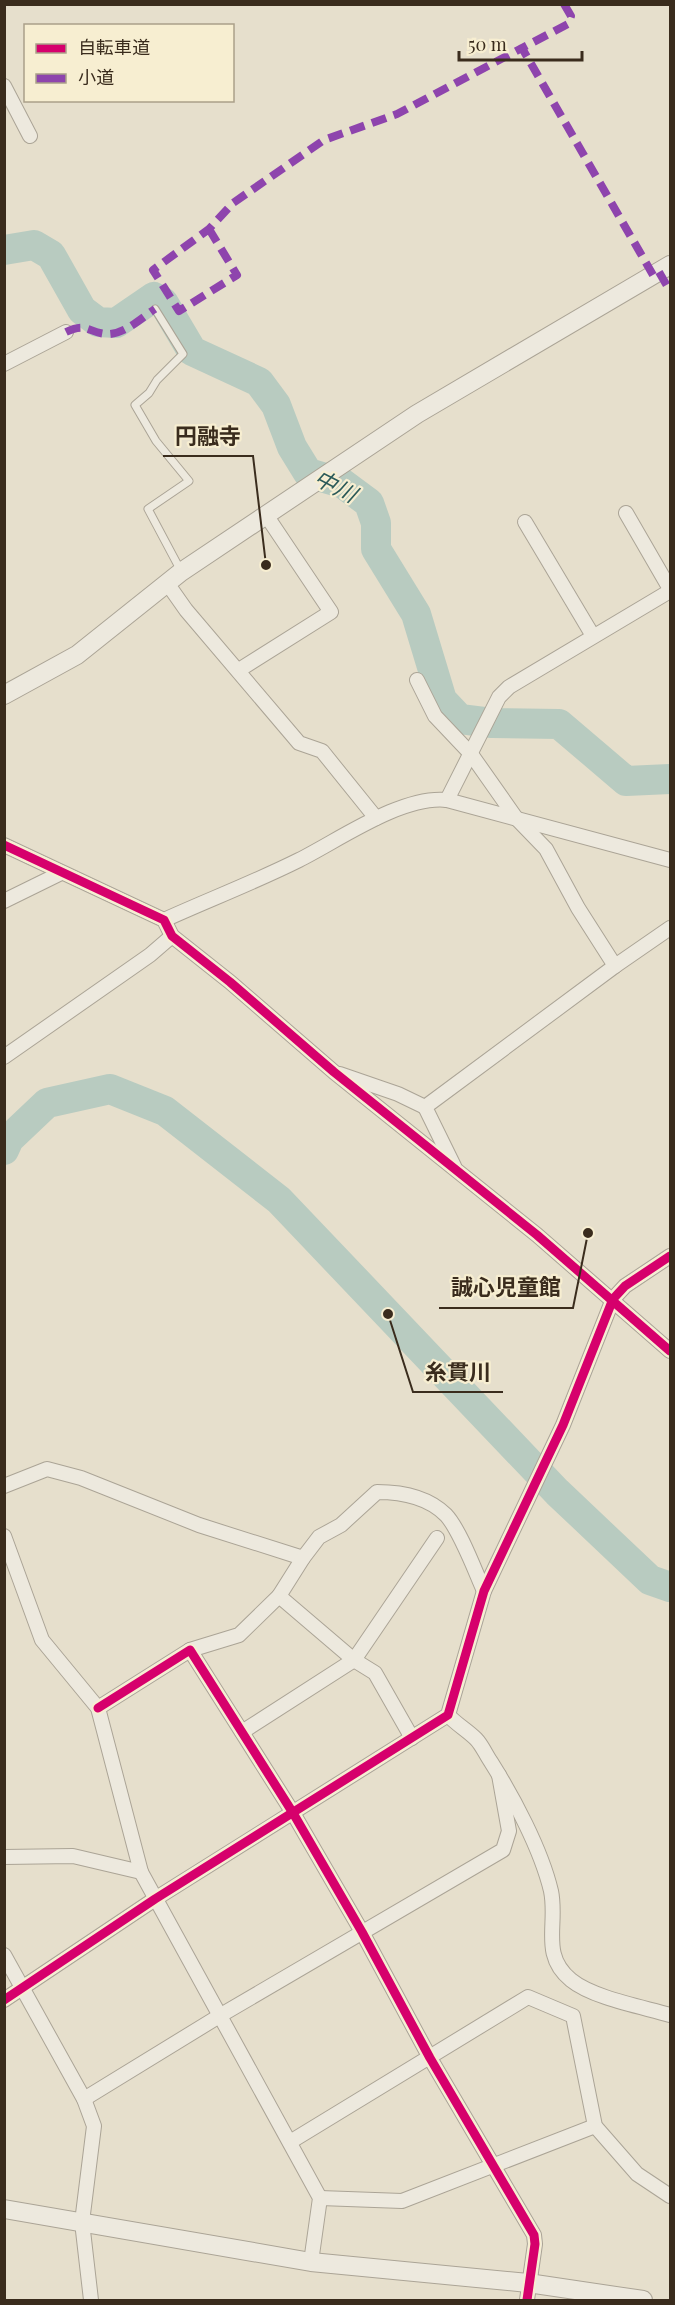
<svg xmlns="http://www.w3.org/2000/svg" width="675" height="2305" font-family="'Playfair Display','Noto Sans JP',serif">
<rect width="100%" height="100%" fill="#e6dfcc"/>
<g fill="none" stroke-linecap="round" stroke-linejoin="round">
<g stroke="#b8cbc0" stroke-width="30">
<polyline points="4,250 34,245 51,255 82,310 98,322 116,323 154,297 163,302 192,351 259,382 276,405 292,447 308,473 342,483 369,503 376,523 376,549 416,614 442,700 460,719 492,723 559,724 626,781 670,779"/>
<polyline points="4,1150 9,1139 47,1103 110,1089 165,1111 279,1200 557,1492 650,1580 670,1587"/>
</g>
<g stroke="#aba496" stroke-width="9">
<polyline id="service" points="155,309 183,354 157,380 149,393 135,405 156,441 189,481 148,509 181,571"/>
</g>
<g stroke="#aba496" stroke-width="16">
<g id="minor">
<polyline points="4,86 30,136"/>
<polyline points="4,364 66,332"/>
<polyline points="626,513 670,589"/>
<polyline points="525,522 593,636"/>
<polyline points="167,583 186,610 299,743 322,751 376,818"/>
<polyline points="239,670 331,612 266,515"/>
<polyline points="417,680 435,716 471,754 516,818 546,849 578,908 615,966"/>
<polyline points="447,800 499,697 509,687 670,591"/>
<polyline points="4,845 164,920 172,936 230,982 334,1072 537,1235 670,1351"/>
<polyline points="4,901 61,873"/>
<path d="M164,920c44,-20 91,-38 135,-60 40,-20 103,-65 148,-60l223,60"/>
<polyline points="4,1057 150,955 172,936"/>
<polyline points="340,1074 398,1094 425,1107"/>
<polyline points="454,1166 425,1107 615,966 670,928"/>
<path d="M4,1486l43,-17 34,9 118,47 104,33 16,-21 22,-12 36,-33c24,0 51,5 69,23 14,15 29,56 38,76"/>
<polyline points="4,1536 42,1640 98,1708 141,1872 320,2198 311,2262"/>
<polyline points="303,1558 279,1596 354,1660 375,1673 412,1738"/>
<polyline points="190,1650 239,1635 279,1596"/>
<polyline points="98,1708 190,1650 293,1813 362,1932 430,2058 534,2235 535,2244 527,2300"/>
<path d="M448,1715c8,9 19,15 28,24 6,6 10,16 15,23 22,35 50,87 60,129 7,33 -11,64 20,89 22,18 72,27 99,35"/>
<polyline points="242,1732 354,1660 437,1538"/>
<polyline points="4,1857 73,1856 141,1872"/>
<polyline points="4,1955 84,2099 94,2126 82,2222 91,2300"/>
<polyline points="4,2000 155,1899 448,1715 484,1591 563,1425 613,1299 625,1286 670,1256"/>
<polyline points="84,2099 221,2015 503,1850 509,1831 499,1775"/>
<polyline points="290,2142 528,1997 573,2016 595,2126 637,2174 670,2196"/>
<polyline points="320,2198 402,2201 595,2126"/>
</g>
</g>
<g stroke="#aba496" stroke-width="20">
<g id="tertiary">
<polyline points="4,695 77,655 181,572 417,414 670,265"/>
<polyline points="4,2209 311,2262 528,2283 643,2300"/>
</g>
</g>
<use href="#service" stroke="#ede9de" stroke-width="7"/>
<use href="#minor" stroke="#ede9de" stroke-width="14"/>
<use href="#tertiary" stroke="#ede9de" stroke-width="18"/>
<g stroke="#8e44ad" stroke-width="8" stroke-dasharray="15 8" stroke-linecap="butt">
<polyline points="564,4 571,16 568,24 522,48 653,275"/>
<polyline points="209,229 237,275 179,311 153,270 209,229 233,203 324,140 397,114 522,48"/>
<polyline points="659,272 670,291"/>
<path d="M66,332c21,-10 21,0 40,2 18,1 35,-16 49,-25"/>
</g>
<g stroke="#f7eed1" stroke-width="13">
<g id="cycleway">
<polyline points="4,845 164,920 172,936 230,982 334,1072 537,1235 670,1351"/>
<polyline points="98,1708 190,1650 293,1813 362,1932 430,2058 534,2235 535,2244 527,2300"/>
<polyline points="4,2000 155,1899 448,1715 484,1591 563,1425 613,1299 625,1286 670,1256"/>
</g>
</g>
<use href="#cycleway" stroke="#d6006c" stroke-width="9"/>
</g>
<g text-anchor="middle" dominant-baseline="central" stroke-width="4.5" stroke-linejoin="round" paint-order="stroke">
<g font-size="22" font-style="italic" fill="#2b5a59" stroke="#f7eed1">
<text transform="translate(336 485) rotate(27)">中川</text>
</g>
</g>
<path fill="none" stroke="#3a2c1d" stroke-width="2" d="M266 565L253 456H163M588 1233L573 1308H439M388 1314L413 1392H503"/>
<g fill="#3a2c1d" stroke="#f7eed1" stroke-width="2">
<circle cx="266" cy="565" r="6"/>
<circle cx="588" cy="1233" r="6"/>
<circle cx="388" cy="1314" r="6"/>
</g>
<g font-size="22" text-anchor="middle" font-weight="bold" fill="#3a2c1d" stroke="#f7eed1" stroke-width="4.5" stroke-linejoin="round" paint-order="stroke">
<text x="208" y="444">円融寺</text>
<text x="506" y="1295">誠心児童館</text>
<text x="458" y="1380">糸貫川</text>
</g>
<rect width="675" height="2305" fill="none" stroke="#3a2c1d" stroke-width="12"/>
<rect x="24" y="24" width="210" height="78" fill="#f7eed1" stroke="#aba089" stroke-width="1.5"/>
<rect x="36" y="44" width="30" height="9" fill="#d6006c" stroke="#aba089" stroke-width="1.5"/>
<text x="78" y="54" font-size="18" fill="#3a2c1d">自転車道</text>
<rect x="36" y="74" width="30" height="9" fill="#8e44ad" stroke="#aba089" stroke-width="1.5"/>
<text x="78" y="84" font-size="18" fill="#3a2c1d">小道</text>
<path d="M459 51v9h123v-9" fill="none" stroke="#3a2c1d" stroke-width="3"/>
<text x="468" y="51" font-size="18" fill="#3a2c1d" stroke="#f7eed1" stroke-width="4.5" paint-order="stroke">50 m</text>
</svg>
